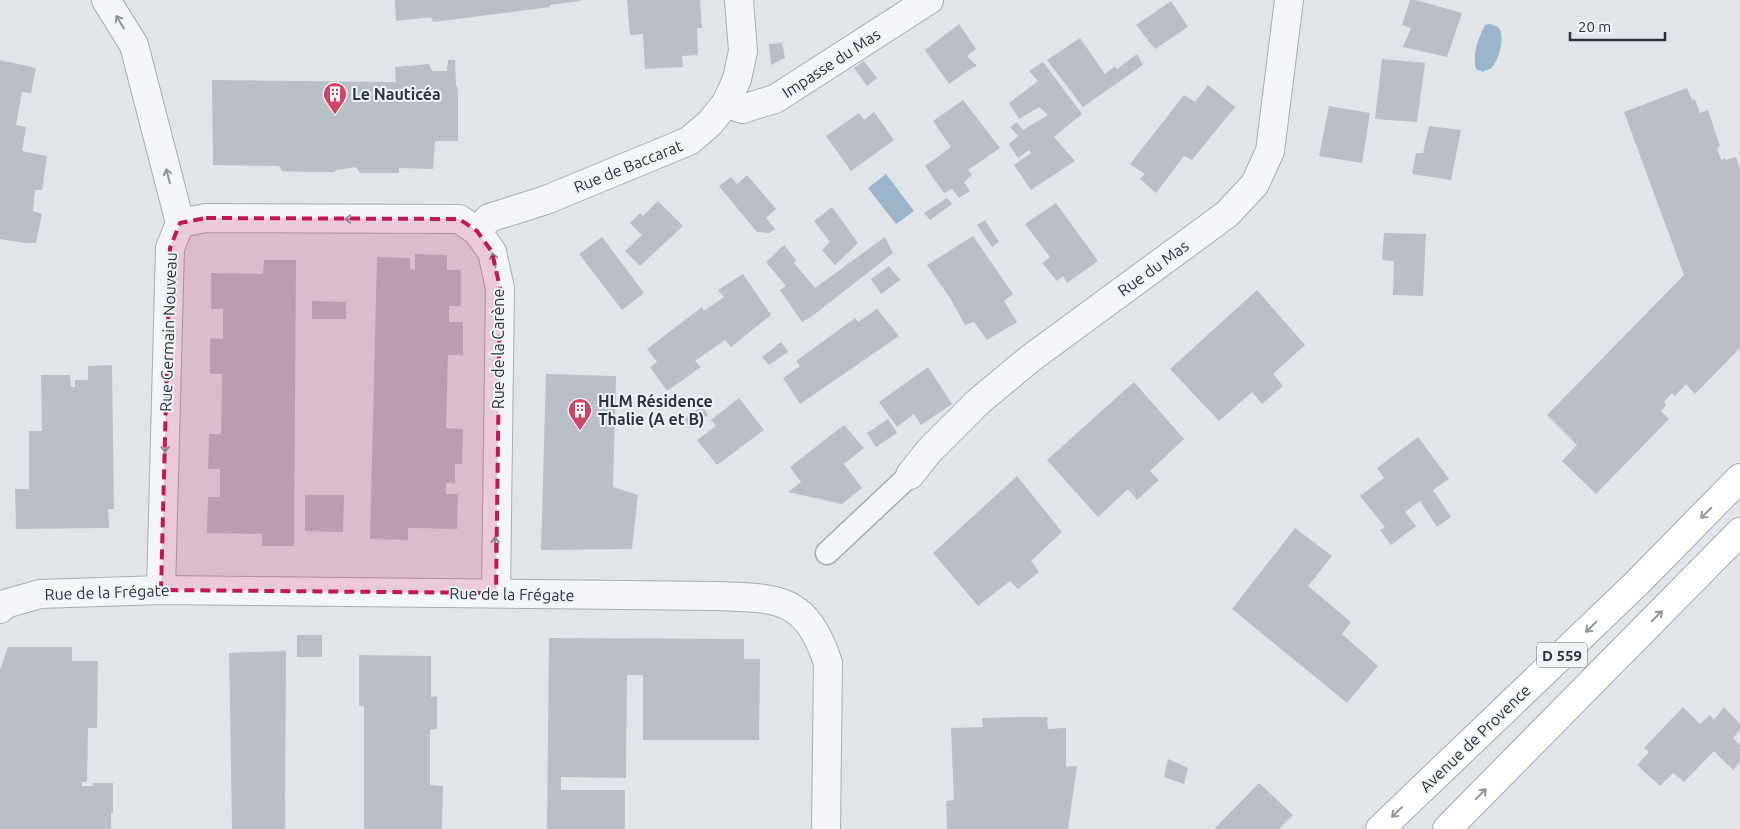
<svg xmlns="http://www.w3.org/2000/svg" width="1740" height="829" font-family="Ubuntu,sans-serif">
<rect width="100%" height="100%" fill="#e1e5ea"/>
<g fill="#9bb6ca">
<path d="M1490,24c1,0 7,2 8,3 8,7 1,36 -8,42 -1,0 -6,2 -7,3l-7,-3c-4,-15 2,-30 9,-44z"/>
<polygon points="886,174 914,211 896,224 868,188"/>
</g>
<g fill="#b8bfc7">
<polygon points="395,0 580,0 580,1 550,5 550,7 433,22 431,17 396,21"/>
<polygon points="627,0 700,0 702,28 697,28 698,55 682,56 683,67 645,69 643,34 630,35"/>
<polygon points="1410,0 1416,0 1462,13 1447,57 1403,47 1411,28 1402,25"/>
<polygon points="1171,1 1188,27 1155,49 1136,25"/>
<polygon points="959,24 976,49 967,56 977,66 969,70 949,84 925,50"/>
<polygon points="1080,38 1105,74 1115,66 1117,69 1137,54 1143,65 1083,107 1047,60"/>
<polygon points="782,43 785,58 771,65 769,44"/>
<polygon points="1382,59 1425,63 1417,122 1375,119"/>
<polygon points="0,60 36,68 31,93 22,92 16,125 26,127 22,151 47,156 42,190 35,190 33,211 42,214 36,243 25,243 0,239"/>
<polygon points="448,60 455,60 456,85 458,89 458,141 435,141 433,169 399,168 399,173 360,173 356,167 337,170 333,172 304,172 282,171 279,166 213,165 212,80 396,82 395,67 429,64 432,71 447,71"/>
<polygon points="864,61 877,78 867,86 854,68"/>
<polygon points="1043,62 1082,114 1054,137 1075,161 1031,190 1014,165 1031,153 1029,150 1018,158 1009,144 1018,136 1010,127 1017,122 1023,130 1048,115 1039,107 1019,119 1009,103 1038,81 1029,71"/>
<polygon points="1208,85 1235,107 1192,160 1184,156 1156,193 1140,179 1145,174 1130,164 1184,95 1195,102"/>
<polygon points="1687,88 1692,100 1695,99 1700,113 1708,110 1720,146 1717,148 1721,160 1725,158 1726,160 1736,157 1740,169 1740,348 1695,394 1686,384 1675,396 1672,393 1664,402 1666,405 1661,411 1669,419 1596,494 1562,461 1577,445 1547,415 1684,275 1624,112"/>
<polygon points="963,100 1000,148 968,170 972,175 964,182 970,191 959,198 952,189 944,193 925,166 951,147 933,121"/>
<polygon points="1329,106 1370,113 1362,163 1319,156"/>
<polygon points="874,112 894,140 851,171 826,136 859,113 864,120"/>
<polygon points="1429,126 1461,130 1451,180 1412,174 1416,153 1423,153"/>
<polygon points="747,175 776,209 766,218 775,229 770,233 757,232 719,186 731,177 737,184"/>
<polygon points="947,198 952,204 930,220 924,213"/>
<polygon points="658,201 683,226 640,266 625,251 642,235 630,223 640,213 643,216"/>
<polygon points="1056,203 1098,261 1067,283 1063,276 1057,281 1042,263 1050,257 1025,224"/>
<polygon points="832,207 858,243 835,265 822,250 830,242 814,221"/>
<polygon points="985,220 999,242 992,247 977,225"/>
<polygon points="1384,233 1426,234 1423,296 1393,295 1394,261 1382,260"/>
<polygon points="973,236 1013,294 1004,301 1017,322 987,340 974,322 965,325 950,298 927,265"/>
<polygon points="602,237 644,293 622,310 579,254"/>
<polygon points="885,237 893,253 811,317 802,322 780,290 786,286 766,262 784,245 796,260 794,263 815,288"/>
<polygon points="415,254 447,255 447,270 461,270 461,306 449,306 449,322 463,322 463,355 448,355 446,428 463,429 462,464 455,464 455,483 446,483 446,494 458,494 457,529 408,528 408,540 370,539 377,257 410,258 410,269 415,270"/>
<polygon points="264,260 296,260 294,546 262,546 262,534 207,533 208,497 220,497 220,469 208,469 209,434 221,434 222,374 210,374 210,338 223,339 223,309 211,309 211,273 263,274"/>
<polygon points="889,266 900,280 881,294 871,279"/>
<polygon points="743,274 771,315 731,347 725,340 695,361 701,367 667,391 650,367 657,362 647,349 702,307 704,311 724,297 718,290"/>
<polygon points="1257,290 1305,345 1273,374 1283,386 1262,404 1252,392 1219,421 1170,369"/>
<polygon points="312,301 346,302 346,319 312,319"/>
<polygon points="877,309 899,336 800,404 783,378 800,366 796,361 855,318 858,322"/>
<polygon points="781,342 788,352 769,365 762,357"/>
<polygon points="112,365 114,509 108,509 109,528 16,529 15,489 29,489 29,431 42,431 41,375 70,375 71,387 75,387 75,380 88,380 88,366"/>
<polygon points="928,367 952,404 921,425 914,414 897,427 879,402"/>
<polygon points="546,374 616,376 613,487 638,495 632,549 541,550"/>
<polygon points="1134,382 1184,439 1150,471 1159,480 1137,500 1128,489 1098,517 1047,460"/>
<polygon points="739,398 764,430 717,465 697,440 716,426 711,420"/>
<polygon points="702,406 708,415 690,428 684,419"/>
<polygon points="888,419 897,433 876,447 867,433"/>
<polygon points="844,425 864,448 844,464 862,488 842,504 788,492 801,482 790,467"/>
<polygon points="1418,437 1449,479 1433,490 1451,517 1437,527 1420,501 1405,512 1416,526 1391,545 1380,530 1385,527 1360,496 1384,478 1377,468"/>
<polygon points="1017,476 1062,532 1031,561 1039,572 1018,589 1010,581 978,606 933,553"/>
<polygon points="305,495 344,495 343,532 305,531"/>
<polygon points="1295,528 1332,556 1308,586 1351,622 1342,634 1378,666 1347,703 1232,609"/>
<rect x="297" y="635" width="25" height="22"/>
<polygon points="549,638 744,639 744,659 760,659 759,740 643,740 643,675 627,675 626,778 561,777 561,790 625,790 625,829 547,829"/>
<polygon points="8,647 72,647 72,661 98,661 97,728 88,728 87,782 82,782 82,786 93,786 93,783 113,783 113,813 111,813 111,829 0,829 0,670"/>
<polygon points="286,651 285,829 232,829 229,653"/>
<polygon points="359,655 431,656 431,697 437,696 437,729 430,730 430,785 443,786 442,829 364,829 364,706 359,706"/>
<polygon points="1683,707 1700,724 1710,715 1714,720 1724,707 1740,724 1740,730 1733,738 1740,745 1740,762 1733,770 1714,751 1684,782 1673,773 1660,786 1637,765 1649,752 1644,748"/>
<polygon points="1019,717 1047,717 1048,729 1066,728 1066,767 1077,766 1068,829 947,829 946,801 954,800 951,728 983,727 982,718"/>
<polygon points="1168,759 1188,768 1184,784 1164,777"/>
<polygon points="1259,783 1293,815 1279,829 1214,829"/>
</g>
<g fill="none" stroke-linecap="round" stroke-linejoin="round">
<g stroke="#a6acb4" stroke-width="25">
<polyline id="pedestrian" points="827,553 910,475"/>
</g>
<g stroke="#a6acb4" stroke-width="30">
<g id="minor">
<polyline points="106,0 134,45 180,223 170,248 161,590"/>
<polyline points="726,103 742,109 775,99 929,0"/>
<polyline points="180,223 206,218 459,219 477,231 492,252 500,288 496,593"/>
<polyline points="477,231 489,218 546,200 689,141 710,123 726,103 737,79 743,51 739,0"/>
<polyline points="910,475 929,451 978,402 1031,358 1227,214 1255,184 1270,151 1289,0"/>
<path d="M0,609l5,-5 35,-10 121,-4 554,6c63,2 91,0 113,67l-2,166"/>
</g>
</g>
<g stroke="#a0abb6" stroke-width="30">
<g id="primary">
<polyline points="1380,829 1636,584 1740,478"/>
<polyline points="1447,829 1740,532"/>
</g>
</g>
<use href="#pedestrian" stroke="#f4f5f8" stroke-width="22"/>
<use href="#minor" stroke="#f4f5f8" stroke-width="28"/>
<use href="#primary" stroke="#fff" stroke-width="28"/>
</g>
<defs><path id="oneway-shaft" d="M-6 0H5M1.5-3L5.5 0L1.5 3" fill="none" stroke-width="1.6" stroke-linecap="round" stroke-linejoin="round" transform="scale(1.25)"/></defs>
<g stroke="#8e949d">
<use href="#oneway-shaft" transform="translate(120 22) rotate(-121)"/>
<use href="#oneway-shaft" transform="translate(168 176) rotate(-105)"/>
<use href="#oneway-shaft" transform="translate(352 219) rotate(-180)"/>
<use href="#oneway-shaft" transform="translate(494 260) rotate(-103)"/>
<use href="#oneway-shaft" transform="translate(165 445) rotate(92)"/>
<use href="#oneway-shaft" transform="translate(495 544) rotate(-89)"/>
</g>
<g stroke="#949aa0">
<use href="#oneway-shaft" transform="translate(1706 513) rotate(135)"/>
<use href="#oneway-shaft" transform="translate(1657 616) rotate(-45)"/>
<use href="#oneway-shaft" transform="translate(1591 627) rotate(136)"/>
<use href="#oneway-shaft" transform="translate(1481 794) rotate(-45)"/>
<use href="#oneway-shaft" transform="translate(1397 812) rotate(136)"/>
</g>
<path fill="#c2185b" fill-opacity="0.2" stroke="#c2185b" stroke-width="4" stroke-dasharray="10 6" stroke-linejoin="round" d="M206,218l253,1 18,12 15,21 8,36 -4,305 -335,-3 9,-342 10,-25z"/>
<defs>
<g id="building-pin" transform="scale(1.25)"><path d="M0 17L-7.5 6A9.5 9.5 0 1 1 7.5 6Z" fill="#d04466" stroke="#f0f4f7"/><path d="M-4-6H4V6H1V3H-1V6H-4ZM-2.5-4.3h1.7v1.8h-1.7ZM.8-4.3h1.7v1.8H.8ZM-2.5-1h1.7V.8h-1.7ZM.8-1h1.7V.8H.8Z" fill="#fff"/></g>
</defs>
<g fill-rule="evenodd">
<use href="#building-pin" x="335" y="94"/>
<use href="#building-pin" x="580" y="410"/>
</g>
<g text-anchor="middle" dominant-baseline="central" stroke-width="4" stroke-linejoin="round" paint-order="stroke">
<rect fill="#f0f4f7" stroke="#656e78" stroke-width="1" x="1537" y="642.5" width="50" height="25" rx="4"/>
<g font-size="15" font-weight="bold" fill="#293442">
<text x="1562" y="655">D 559</text>
</g>
<g font-size="16" fill="#293442" stroke="#f0f4f7">
<text transform="translate(831 63) rotate(-33)">Impasse du Mas</text>
<text transform="translate(628 166) rotate(-22)">Rue de Baccarat</text>
<text transform="translate(1153 268) rotate(-36)">Rue du Mas</text>
<text transform="translate(168 332) rotate(-88)">Rue Germain Nouveau</text>
<text transform="translate(498 349) rotate(-90)">Rue de la Carène</text>
<text transform="translate(107 592) rotate(-2)">Rue de la Frégate</text>
<text transform="translate(512 594) rotate(1)">Rue de la Frégate</text>
<text transform="translate(1475 738) rotate(-44)">Avenue de Provence</text>
</g>
<g font-size="16" font-weight="bold" fill="#293442" stroke="#f0f4f7" text-anchor="start">
<text x="352" y="94">Le Nauticéa</text>
<text x="598" y="401">HLM Résidence<tspan x="598" dy="18">Thalie (A et B)</tspan></text>
</g>
</g>
<path d="M1570 32v8h95v-8" fill="none" stroke="#293442" stroke-width="2.5"/>
<text x="1578" y="32" font-size="15" fill="#293442" stroke="#f0f4f7" stroke-width="4" paint-order="stroke">20 m</text>
</svg>
